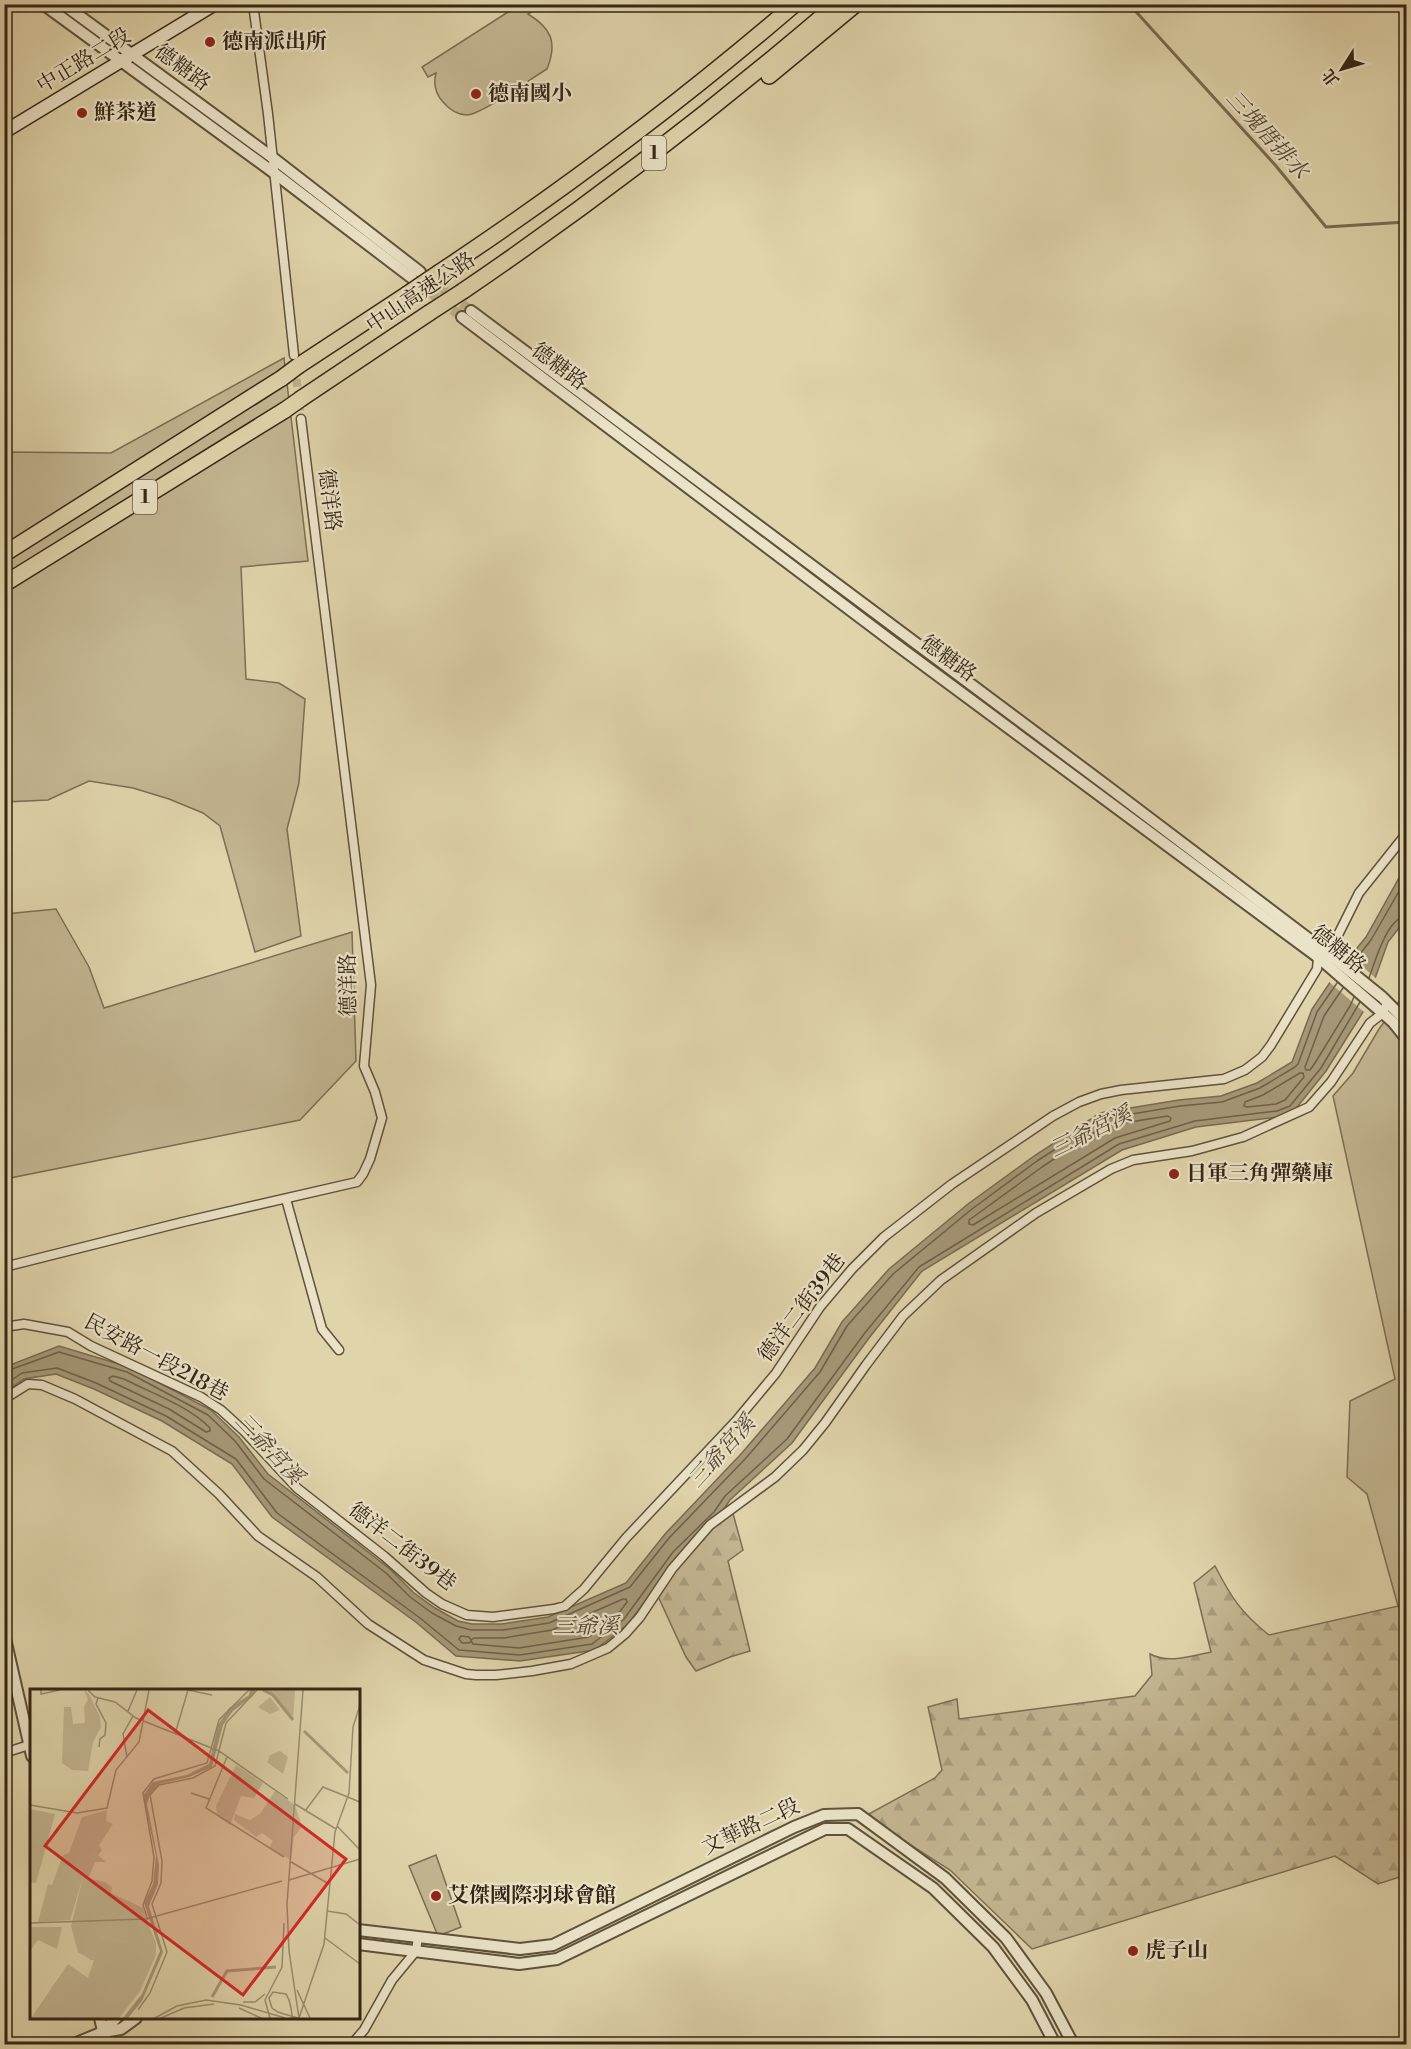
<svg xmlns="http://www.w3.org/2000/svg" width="1411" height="2049" font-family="'Libre Bodoni','Noto Serif TC',serif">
<defs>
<pattern id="forest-firs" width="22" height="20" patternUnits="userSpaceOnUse" patternTransform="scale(1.5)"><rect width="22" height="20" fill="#c3b692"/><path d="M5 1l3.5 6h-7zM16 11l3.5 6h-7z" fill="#a89c7d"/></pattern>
</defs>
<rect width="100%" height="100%" fill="#e0d4ab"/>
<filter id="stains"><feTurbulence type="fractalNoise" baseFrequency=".00333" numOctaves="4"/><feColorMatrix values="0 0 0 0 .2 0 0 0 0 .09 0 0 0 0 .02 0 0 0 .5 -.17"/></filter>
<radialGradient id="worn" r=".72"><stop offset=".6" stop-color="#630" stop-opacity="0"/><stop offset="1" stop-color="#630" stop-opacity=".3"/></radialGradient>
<g fill="#c3b692" stroke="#7c6e54" stroke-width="1.5">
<path d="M519,5h23l-14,9c23,14 30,28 19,55 -17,10 -63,44 -80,46 -9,0 -18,-6 -24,-13 -8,-9 -10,-18 -7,-29l-8,4 -6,-10z"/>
<polygon points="284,358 308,561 241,567 246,679 279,683 305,699 299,783 287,829 301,936 255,952 220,826 203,813 169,799 133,788 89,781 48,800 5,802 4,452 111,453"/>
<polygon points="56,909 89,967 104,1008 352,932 356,1061 300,1120 5,1179 5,914"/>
<polygon points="1406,992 1406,1620 1398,1606 1367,1494 1347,1477 1350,1401 1395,1379 1333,1096 1353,1073 1379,1029"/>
<polygon points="436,1855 461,1927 438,1936 409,1866"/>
</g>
<g fill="url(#forest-firs)" stroke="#7c6e54" stroke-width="1.5">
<path d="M732,1510l11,40 -15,11 22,90 -20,6 -34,14 -10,-14 -29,-63c21,-30 46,-61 75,-84z"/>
<path d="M1215,1566c16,31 26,47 54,69l129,-29 8,14v255l-28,9 -43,-28 -303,93 -82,-79 -85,-54 70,-38 7,-8 -14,-63 29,-8 2,20 176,-23 17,-21 -2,-21c19,10 41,2 61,-2l-17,-69z"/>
</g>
<polygon fill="#a69979" stroke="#786b52" stroke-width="1.5" points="1406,870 1406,919 1388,942 1363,1012 1326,1071 1294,1111 1279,1117 1196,1127 1122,1150 922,1271 869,1338 792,1443 730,1500 719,1516 678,1557 628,1624 595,1650 520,1661 456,1656 417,1623 272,1517 232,1464 162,1421 94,1389 56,1374 24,1379 5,1392 5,1367 59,1346 129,1367 211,1410 239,1437 268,1474 390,1569 414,1593 435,1608 458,1621 472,1624 502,1624 548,1617 626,1583 665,1534 741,1454 815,1368 842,1322 889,1269 968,1204 1034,1156 1100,1113 1179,1100 1221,1096 1257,1083 1292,1062 1312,1009 1335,975 1366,937 1399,878"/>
<polygon fill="#e0d4ab" points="1348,954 1378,980 1365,1013 1328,981"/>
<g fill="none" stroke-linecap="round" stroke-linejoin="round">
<g stroke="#6d6048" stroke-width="1.5">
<polyline points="1352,964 1371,940 1406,879"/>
<path d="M1369,978c6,-16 18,-60 37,-62"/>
<polyline points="1343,988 1324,1016 1305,1067 1306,1070 1310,1070 1315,1063 1350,1006 1354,997"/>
<polygon points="1300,1073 1303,1073 1304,1077 1285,1100 1276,1104 1247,1107 1244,1106 1245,1102 1263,1095"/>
<polygon points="1168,1116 1171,1118 1170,1121 1115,1138 973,1225 969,1224 969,1220 976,1215 1042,1167 1104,1126"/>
<polyline points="4,1372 59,1352 127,1372 208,1415 235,1441 264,1479 386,1573 410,1597 432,1613 456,1626 471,1630 503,1630 549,1623 630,1587 669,1538 746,1458 820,1372 847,1326 893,1274 972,1209 1037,1161 1102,1119 1180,1106 1222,1102 1260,1088 1295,1067 1298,1064 1317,1012 1337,983"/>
<path d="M113,1376l11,3c27,14 65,27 86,49v3l-4,1 -37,-23 -59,-28 -1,-3z"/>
<polyline points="4,1385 22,1373 57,1368 96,1383 166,1416 236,1459 277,1513 420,1618 459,1650 520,1655 592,1644 624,1619 673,1552 714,1512 725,1496 787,1439 864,1334 919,1267 1119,1144 1195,1121 1277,1111 1290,1106 1321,1068 1360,1002"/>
<polygon points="623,1599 626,1599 627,1602 618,1614 589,1637 519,1648 473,1644 471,1641 469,1643 462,1643 459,1639 461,1636 469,1637 471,1640 474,1638 504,1638 552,1630"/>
</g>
<polyline stroke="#786b52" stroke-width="3" points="1129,4 1276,166 1326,227 1406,222"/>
<polyline stroke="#beb18d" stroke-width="8" stroke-dasharray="8 4" stroke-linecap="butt" points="294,355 301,419"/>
<g stroke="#beb18d" stroke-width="10" stroke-dasharray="10 5" stroke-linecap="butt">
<polyline points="426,276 471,311"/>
<polyline points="417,282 462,317"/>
</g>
<g stroke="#5f523c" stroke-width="11">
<g id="minor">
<polyline points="253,4 268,114 294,355"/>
<polyline points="286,1199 322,1329 339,1350"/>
<polyline points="4,1267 183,1222 357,1182 363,1174 370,1159 382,1118 375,1092 364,1066 371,985 301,419"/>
<polyline points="4,1327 24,1324 68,1332 91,1346 201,1397 221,1410 244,1431 297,1488 384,1556 426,1593 442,1604 467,1615 493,1617 554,1609 565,1606 584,1589 626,1538 736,1421 776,1373 820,1307 852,1269 884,1237 952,1184 1053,1116 1079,1102 1101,1094 1121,1090 1224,1079 1245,1070 1262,1057 1271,1045 1317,969 1318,957 1335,941 1359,893 1406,834"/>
<polyline points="4,1399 28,1384 42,1385 75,1399 172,1451 219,1494 258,1536 317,1577 368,1624 424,1660 466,1674 476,1675 496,1675 532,1671 571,1664 608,1648 625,1634 640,1617 672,1569 710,1525 775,1477 803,1450 825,1423 866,1365 903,1316 941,1280 1036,1213 1111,1169 1133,1160 1192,1151 1243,1137 1309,1107 1331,1082 1370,1023 1383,1013 1387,1002"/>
<polyline points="4,1753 29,1745"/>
<polyline points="352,2044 364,2030 392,1980 416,1951 418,1937"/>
</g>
</g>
<g stroke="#5f523c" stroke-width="14">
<g id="tertiary">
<polyline points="43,4 273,172 412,278"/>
<polyline points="63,4 273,158 420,272"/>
<polyline points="471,311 1107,786 1330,955 1382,997 1406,1021"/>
<polyline points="462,317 894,643 1318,957 1393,1022 1406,1038"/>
<polyline points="4,1634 32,1756"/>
<polyline points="358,1930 520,1949 553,1945 794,1827 824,1815 858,1814 945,1878 1006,1938 1046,1993 1073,2044"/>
<polyline points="358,1944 519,1964 557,1959 800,1841 825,1829 848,1829 933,1888 993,1947 1032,2000 1055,2044"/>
<polyline points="100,2018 106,2044"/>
<polyline points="103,2032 116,2018"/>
<polyline points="74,2044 103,2032 121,2029 136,2018"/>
</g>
</g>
<g stroke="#342617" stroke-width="15">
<polyline id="secondary" points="4,132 215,4"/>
</g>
<g stroke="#342617" stroke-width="18">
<g id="motorway">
<polyline points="769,76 856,4"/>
<path d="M440,272c124,-82 242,-171 355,-268"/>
<path d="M463,291c131,-89 255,-185 374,-287"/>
<polyline points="298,366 406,295"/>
<polyline points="302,398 429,313"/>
<polyline points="4,554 282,378"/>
<polyline points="4,584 285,410"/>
</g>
</g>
<use href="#minor" stroke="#ebe3c8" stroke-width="8"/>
<use href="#tertiary" stroke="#ebe3c8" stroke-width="10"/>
<use href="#secondary" stroke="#ebe3c8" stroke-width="12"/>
<use href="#motorway" stroke="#e0d4ab" stroke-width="15"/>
<g stroke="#342617" stroke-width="18" stroke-linecap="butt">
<g id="motorway-bridge">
<polyline points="406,295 440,272"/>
<polyline points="429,313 463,291"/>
<polyline points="282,378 298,366"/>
<polyline points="285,410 302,398"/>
</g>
</g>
<use href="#motorway-bridge" stroke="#e0d4ab" stroke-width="15"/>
</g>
<g fill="#8f2418" stroke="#ebe3c8" stroke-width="2">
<circle cx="210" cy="42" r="6"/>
<circle cx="476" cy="94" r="6"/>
<circle cx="82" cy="113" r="6"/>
<circle cx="1174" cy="1174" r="6"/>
<circle cx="436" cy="1896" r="6"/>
<circle cx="1133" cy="1951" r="6"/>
</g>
<g text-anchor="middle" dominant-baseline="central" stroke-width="4.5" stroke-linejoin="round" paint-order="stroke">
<g fill="#ebe3c8" stroke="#6b5f4c" stroke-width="1.5">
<rect x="642" y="136" width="24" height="34" rx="4.5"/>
<rect x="133" y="480" width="24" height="34" rx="4.5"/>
</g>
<g font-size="20" font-weight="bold" fill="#342617">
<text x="654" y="153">1</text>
<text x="145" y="497">1</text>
</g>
<g font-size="21" font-weight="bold" fill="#342617" stroke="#ebe3c8" text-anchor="start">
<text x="222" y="42">德南派出所</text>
<text x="488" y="94">德南國小</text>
<text x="94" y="113">鮮茶道</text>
<text x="1186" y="1174">日軍三角彈藥庫</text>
<text x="448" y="1896">艾傑國際羽球會館</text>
<text x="1145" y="1951">虎子山</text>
</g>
<g font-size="21" fill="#342617" stroke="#ebe3c8">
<text transform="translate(84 61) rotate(-31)">中正路二段</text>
<text transform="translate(182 68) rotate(36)">德糖路</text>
<text transform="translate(421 293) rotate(-34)">中山高速公路</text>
<text transform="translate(559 367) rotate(37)">德糖路</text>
<text transform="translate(329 500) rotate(83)">德洋路</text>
<text transform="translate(948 659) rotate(36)">德糖路</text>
<text transform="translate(1338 950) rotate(39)">德糖路</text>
<text transform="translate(349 985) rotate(-91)">德洋路</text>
<text transform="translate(802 1308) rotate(-53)">德洋二街39巷</text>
<text transform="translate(156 1358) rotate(28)">民安路一段218巷</text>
<text transform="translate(402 1547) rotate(38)">德洋二街39巷</text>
<text transform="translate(751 1827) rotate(-25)">文華路二段</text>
</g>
<g font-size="22" font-style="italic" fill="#564834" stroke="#ebe3c8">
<text transform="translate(1267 135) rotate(48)">三塊厝排水</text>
<text transform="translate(1091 1132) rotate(-26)">三爺宮溪</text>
<text transform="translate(269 1449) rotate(47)">三爺宮溪</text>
<text transform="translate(722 1452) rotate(-48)">三爺宮溪</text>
<text x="586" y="1626">三爺溪</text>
</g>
</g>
<g transform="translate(30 1689)">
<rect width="330" height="330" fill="#e0d4ab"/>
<path d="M233,1h32l-2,30 -20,-25zM240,8l10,13 -10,4 -12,-7zM250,62l8,6 -5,17 -16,-12 3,-7zM206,76l27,18 -9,15 -13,-2 -11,29 -13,-9 -1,-10zM245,102l20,14 7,21 -8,11 -3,23 -22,-12 4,-7 -11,-8 -6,4 -22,-17 1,-6 15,6 10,-6zM53,188l22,5 7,5 -1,6 32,15 5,16 -20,19 -26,-7 -7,24h-4l-13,-8 -7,-26z" fill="#c3b692"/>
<path d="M54,1l5,4 11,23 1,10 -8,15 -5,29 -16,-1 -10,-7 2,-56h7l2,17 12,-1 -1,-17 4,-6zM0,120l25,5 -19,69 -6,-1zM77,121l-1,11 7,3 -14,21 3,5 -4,5 8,7h-11l-6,15h-6l-13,43 -32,2 10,-38 4,1 11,-30 6,-2 13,-36zM118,235l8,19v12l-16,36 -21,27h-88l37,-54 20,14 14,-42 26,7 4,-9zM0,238h32l-5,22 -19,-9 -8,11z" fill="#c3b692"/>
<path d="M220,1h5l-2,6 -20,15 -10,14 -11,42 -23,10 -30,7 -9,10 -3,10 12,61 -1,19 -9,22 14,46 -21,49 -14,17h-5l19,-24 18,-43 -16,-48 9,-19 3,-28 -13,-60 10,-14 34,-7 22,-11 9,-39 11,-17 20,-13z" fill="#a69979"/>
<path fill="none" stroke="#a69979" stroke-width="3" d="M233,1l10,5 20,25M274,42l44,42M182,308l15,-26 49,-4"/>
<path fill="none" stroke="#9b8e70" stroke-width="1.5" d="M11,1v4l19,-4M58,1l7,7 20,5 21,16 83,33 69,48M158,1l24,5M68,9l-2,6 10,19 -1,12 -5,4 -1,8M98,22l9,-21M145,45l13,-44M181,60l8,-29 30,-30M97,68l-4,-23 10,-18M197,68l-21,51 78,49M161,104l18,6M265,115l41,25M0,116l47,8 30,-5 9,-38 23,-28 10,-52M275,122l18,-24 37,15M307,137l23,24M261,173l38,22M259,191l71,-21M297,222l19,3 14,11M118,231l-5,-15 9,-24 2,-24 -11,-64 11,-14 53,-16 4,-14M0,234l116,-4 136,-38M295,249l35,26M267,301l13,28M213,313h12l10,-8M209,319l22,10M108,321l12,-17 17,-41 -15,-48 9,-21 1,-22 -12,-66 9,-10 34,-7 22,-12 11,-43 31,-33M125,329l22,-12 29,-6 35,5 44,13M131,329l23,-10 30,-4M240,329l-5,-18 17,-33 2,-44M262,329v-3l-1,-7 -2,-8 -3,-6 -13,-2 -4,6 3,10 6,4 6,2 14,4M269,329l25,-74 11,-112 14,-39 4,-66 7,-22M269,329l-10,-67 -2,-47 16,-214"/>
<path fill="#d62828" fill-opacity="0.15" stroke="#d62828" stroke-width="3" d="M118,21l198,149 -103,136 -198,-149z"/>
<rect width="330" height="330" fill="none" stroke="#342617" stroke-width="3"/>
</g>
<rect width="1411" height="2049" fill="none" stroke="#e0d4ab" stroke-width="24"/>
<rect x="6" y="6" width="1399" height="2037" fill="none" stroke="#342617" stroke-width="3"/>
<rect x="12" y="12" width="1387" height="2025" fill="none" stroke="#342617" stroke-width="1.5"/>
<g transform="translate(1342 69) rotate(233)" stroke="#ebe3c8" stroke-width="4.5" paint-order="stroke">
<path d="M0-4.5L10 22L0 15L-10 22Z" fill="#342617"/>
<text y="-9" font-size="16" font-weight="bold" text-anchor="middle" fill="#342617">北</text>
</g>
<rect width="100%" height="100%" filter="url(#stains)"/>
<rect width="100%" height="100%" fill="url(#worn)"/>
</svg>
